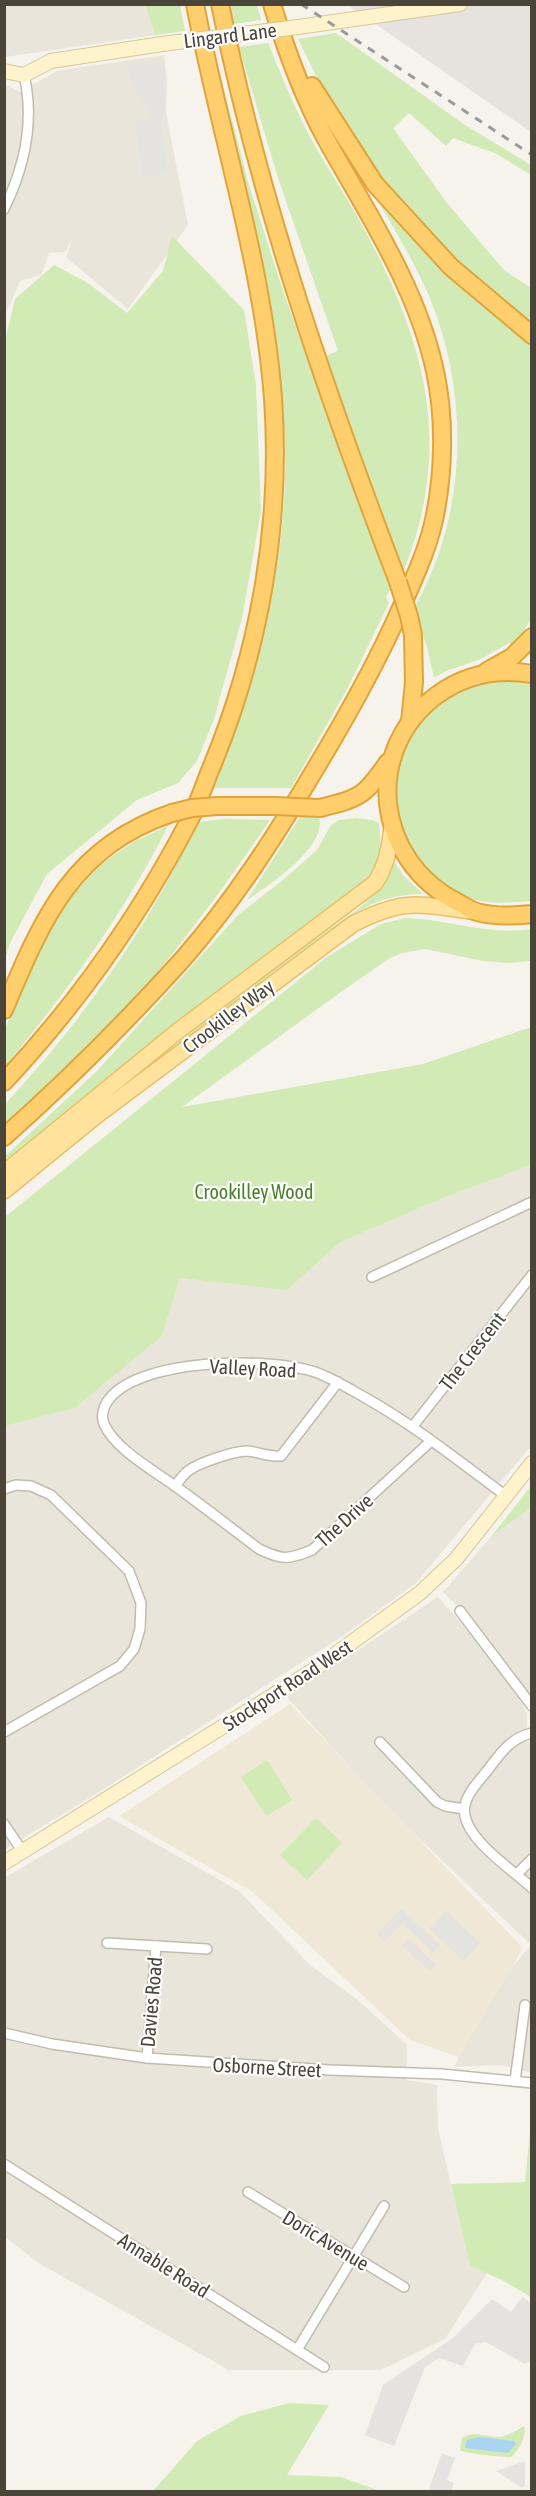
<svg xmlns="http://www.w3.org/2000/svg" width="536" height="2496" font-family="'Asap Condensed',sans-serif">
<rect width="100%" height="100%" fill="#f6f3ec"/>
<g fill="#eae5da">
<polygon points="4,5 145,5 155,35 5,57"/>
<polygon points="164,55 167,81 166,113 188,225 128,309 66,257 73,237 65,252 49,253 41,275 20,281 5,316 5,84 20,92 57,71"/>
<polygon points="531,1165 531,1446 416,1583 341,1637 104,1789 5,1849 5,1426 75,1408 162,1336 180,1278 287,1289 339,1243 438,1200"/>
<polygon points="531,1508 531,1696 478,1626 443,1592 490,1538"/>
<polygon points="438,1597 482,1647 515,1691 527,1714 526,1742 532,1741 531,2073 502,2065 454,2067 491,1992 531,1945 384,1805 287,1697"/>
<polygon points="109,1817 239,1891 310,1965 359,2001 407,2045 406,2080 437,2085 438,2129 470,2266 487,2273 445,2339 381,2370 229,2370 40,2264 5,2237 4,1878"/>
</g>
<polygon fill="#e6e2dd" points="348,5 531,5 531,132"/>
<polygon fill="#efe8d6" points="290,1704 523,1948 459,2057 410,2040 253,1892 119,1816"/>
<g fill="#d2eab5">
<polygon points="145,5 180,5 185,31 155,35"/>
<path d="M202,5l47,180 34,106 107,299 -4,7 3,6 -42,86 -56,99h-79c43,-110 76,-219 73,-339 -4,-152 -52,-296 -83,-444z"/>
<polygon points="228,5 257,5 261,20 233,24"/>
<path d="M336,33l129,92 66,40v10l-34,-21 -44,-16 -7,8 -37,-33 -16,15 54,75 57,67 27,18v39c-67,-55 -142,-123 -187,-198 -17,-29 -31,-60 -46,-90z"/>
<path d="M268,43c13,31 25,62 41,92 17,32 38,62 55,94 63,116 90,219 38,346l-83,-217 19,-7 -60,-173 -39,-131z"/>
<path d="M375,195l63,70 93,78v275l-10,19 -9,8 -3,-2 -28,16 -35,12 -12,7 -7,-31 -13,-39c54,-93 56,-214 15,-312 -15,-35 -36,-68 -54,-101z"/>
<polygon points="172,236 244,310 256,385 261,511 242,618 214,719 197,761 178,783 137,800 47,874 10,943 5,959 5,341 15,299 54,265 88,283 127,313 163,271"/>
<path d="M520,680l11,3v218c-22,2 -45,4 -67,-5 -101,-42 -89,-183 15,-213 13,-4 28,-2 41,-3z"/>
<path d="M300,817h19c9,30 -51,69 -72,83z"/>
<path d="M356,818l16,2 7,3c3,27 2,36 -11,59l-363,284 -1,-9 93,-86 141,-156 46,-36 33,-29 14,-25 8,-5z"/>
<path d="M225,819l45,1c-59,87 -123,172 -199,246 -21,20 -44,38 -66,57l-1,-18c74,-78 150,-185 193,-283z"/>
<path d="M168,826c-44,87 -101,166 -163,240v-37l34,-81 21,-38 20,-26 21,-20 34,-23z"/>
<path d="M394,861l10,15 19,18c-24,0 -42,5 -63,16l-285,214 196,-154 87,-61 21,-19z"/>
<path d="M405,918c44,1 82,18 126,11v32l-24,2 -24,-2 -58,-12 -23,4 -12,5 -45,31 -163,118 241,-43 108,-37v138l-93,35 -99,43 -52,47 -107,-12 -18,58 -87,72 -70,18v-209l322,-260 54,-33z"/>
<polygon points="531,1486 531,1508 490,1538"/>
<polygon points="267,1760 292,1800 266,1816 241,1777"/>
<polygon points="316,1818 342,1843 307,1880 280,1855"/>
<polygon points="531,2122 531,2297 502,2280 470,2266 451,2184 525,2182"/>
<polygon points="289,2403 329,2405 287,2475 341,2477 380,2491 153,2491 197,2441 241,2416"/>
<path d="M524,2426c3,10 -5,24 -13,31 -9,0 -46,-3 -51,-7l2,-12c12,-8 21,-2 34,-1 11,0 20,-6 28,-11z"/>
</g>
<g fill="#e5e3e0">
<polygon points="165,64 166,113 161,120 168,173 143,177 135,121 153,119 132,84 127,65"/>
<polygon points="401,1909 440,1945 433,1952 402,1923 384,1942 377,1934"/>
<polygon points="446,1911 480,1943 464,1961 429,1929"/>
<polygon points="409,1939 436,1965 430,1971 402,1946"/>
<polygon points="522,2297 531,2303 531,2361 525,2364 486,2342 475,2344 463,2366 439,2358 425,2367 394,2446 365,2435 383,2385 453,2338 492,2299 511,2312"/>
<polygon points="442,2453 455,2458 447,2480 454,2483 451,2491 428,2491"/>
<polygon points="525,2461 525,2486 522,2488 496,2471"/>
</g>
<polygon fill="#a9d4f2" points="480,2437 514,2441 516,2444 508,2453 465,2448 467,2440"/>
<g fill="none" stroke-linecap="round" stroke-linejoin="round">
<g stroke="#c2bbae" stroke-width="12">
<g id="street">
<path d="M4,209c21,-43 31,-87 20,-134"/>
<polyline points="372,1277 532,1202"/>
<polyline points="413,1426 532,1275"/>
<path d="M431,1441l-119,109c-24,10 -30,10 -53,-1 -28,-21 -56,-43 -84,-63 -22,-16 -60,-37 -71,-62 -3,-7 -1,-16 3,-22 29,-45 162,-45 208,-30 17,6 33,16 49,25 50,28 95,64 142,99"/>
<path d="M175,1486c4,-5 8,-11 13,-15 10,-8 46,-20 59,-20 12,1 22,6 34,5l57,-74"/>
<polyline points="4,1489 16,1485 31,1486 51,1495 129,1571 141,1603 140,1629 134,1649 120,1666 4,1732"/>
<polyline points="460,1611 532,1706"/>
<path d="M532,1733c-22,5 -32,21 -45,38 -8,10 -19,21 -22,34 -7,30 47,64 67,83"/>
<polyline points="380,1742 437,1802 445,1806 464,1809"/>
<polyline points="4,1824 23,1852"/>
<polyline points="517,1874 532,1859"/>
<polyline points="107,1943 207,1949"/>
<polyline points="4,2033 52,2044 147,2058 330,2070 442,2074 532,2083"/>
<polyline points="147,2058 156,1946"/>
<polyline points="515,2081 525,2005"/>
<polyline points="4,2164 324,2367"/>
<polyline points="248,2192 404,2287"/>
<polyline points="297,2350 384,2206"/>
</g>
</g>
<g stroke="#d6c79b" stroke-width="16">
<g id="secondary">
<polyline points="298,27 460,4"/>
<polyline points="4,71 24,75 51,61 162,44"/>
<polyline points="4,1863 312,1671 420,1593 456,1559 532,1463"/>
</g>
</g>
<g stroke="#e6c16a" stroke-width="18">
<g id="primary">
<path d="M4,1173l174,-142 197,-148c12,-18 14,-34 17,-55"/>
<path d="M4,1191l92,-75 257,-192c51,-26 64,-20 118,-13"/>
</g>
</g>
<g stroke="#e0a43c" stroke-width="20">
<g id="highway">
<path d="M220,4c40,199 106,389 178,578"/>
<polyline points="312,86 375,184 451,267 532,335"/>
<polyline points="487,671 512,657 532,637"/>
<path d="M532,674c-35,-6 -66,0 -95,21 -75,56 -62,165 20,207 6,3 13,8 20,10 18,5 37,4 55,2"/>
<polyline points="410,722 414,682 413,635"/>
<polyline points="217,806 275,806"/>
<path d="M320,808c40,-10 44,-11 68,-46"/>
<path d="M4,1010c38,-90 67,-163 168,-197"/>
<path d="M4,1082c72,-77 136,-167 185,-261 8,-15 14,-32 20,-48 50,-118 73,-247 64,-375 -10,-133 -53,-263 -78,-394"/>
<path d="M4,1137c63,-56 122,-115 178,-177 51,-58 93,-123 132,-189 32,-53 62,-106 87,-163 13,-30 28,-61 34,-93 9,-45 10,-98 0,-144 -18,-84 -68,-158 -109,-232 -23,-42 -40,-89 -54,-135"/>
</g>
</g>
<use href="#street" stroke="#fff" stroke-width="9"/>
<use href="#secondary" stroke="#fff3cd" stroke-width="14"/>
<use href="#primary" stroke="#ffe39c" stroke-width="15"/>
<use href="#highway" stroke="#ffcf6e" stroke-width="16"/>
<polyline stroke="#9a9a9a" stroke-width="3" stroke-dasharray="8 8" stroke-linecap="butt" points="301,4 532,155"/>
<g stroke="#d6c79b" stroke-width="16" stroke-linecap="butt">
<polyline id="secondary-bridge" points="162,44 298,27"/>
</g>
<g stroke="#e0a43c" stroke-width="20" stroke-linecap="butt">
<g id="highway-bridge">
<polyline points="398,582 409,616 413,635"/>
<polyline points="275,806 320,808"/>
<polyline points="172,813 192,808 217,806"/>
</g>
</g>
<use href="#secondary-bridge" stroke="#fff3cd" stroke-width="14"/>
<use href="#highway-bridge" stroke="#ffcf6e" stroke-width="16"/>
</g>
<g text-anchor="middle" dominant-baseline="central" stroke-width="4.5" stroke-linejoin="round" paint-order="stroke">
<g font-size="20" fill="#4b4439" stroke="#fff">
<text transform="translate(230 35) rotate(-7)">Lingard Lane</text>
<text transform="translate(228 1016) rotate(-37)">Crookilley Way</text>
<text transform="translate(472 1351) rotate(-52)">The Crescent</text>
<text transform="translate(253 1368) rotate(3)">Valley Road</text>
<text transform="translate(344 1520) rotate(-42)">The Drive</text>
<text transform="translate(287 1685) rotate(-33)">Stockport Road West</text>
<text transform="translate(151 2002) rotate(-85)">Davies Road</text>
<text transform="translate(267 2067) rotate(3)">Osborne Street</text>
<text transform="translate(326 2240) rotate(31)">Doric Avenue</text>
<text transform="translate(164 2265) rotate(32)">Annable Road</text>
</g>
<g font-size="20" fill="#4a7f2a" stroke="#fff">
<text x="254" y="1191">Crookilley Wood</text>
</g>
</g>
<rect width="536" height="2496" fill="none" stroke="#4b4439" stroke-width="12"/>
</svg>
